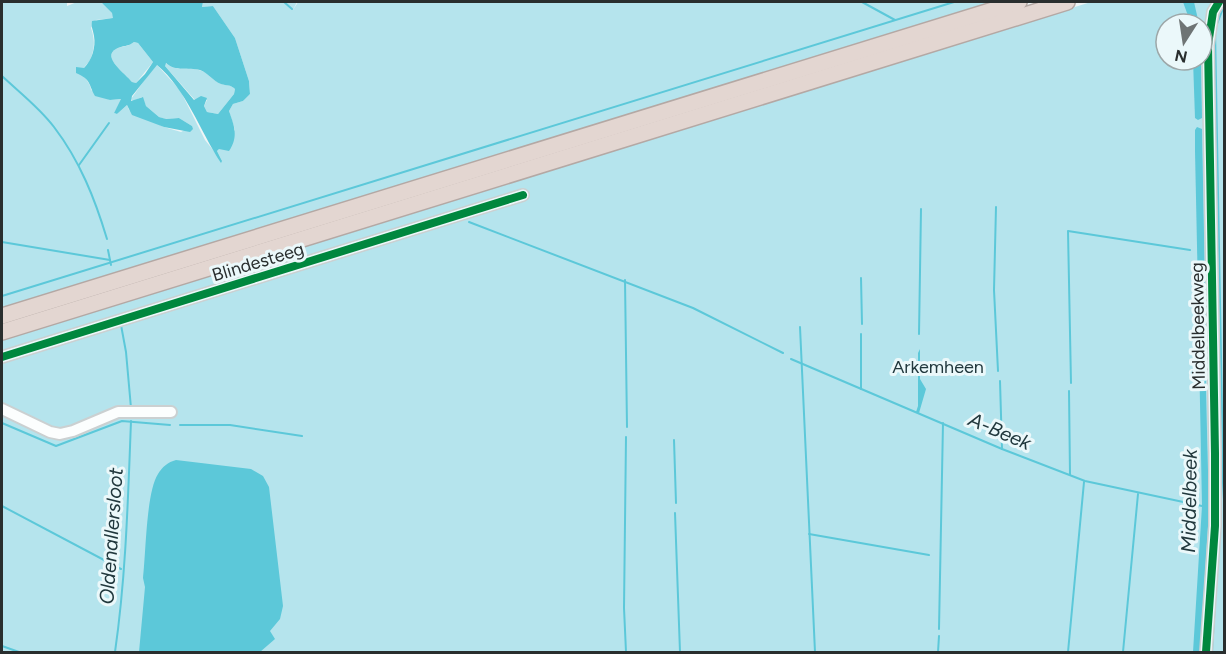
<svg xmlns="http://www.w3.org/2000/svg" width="1226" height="654" font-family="Figtree,sans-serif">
<rect width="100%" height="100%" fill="#eef5f6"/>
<g fill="#b5e4ed" fill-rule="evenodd">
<path d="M2,2h65v4l10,-4h24l11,11 2,5 -18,2 -5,8c4,11 4,21 -1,32 -1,3 -5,5 -6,8 -3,8 7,15 7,22l19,10 12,-1 -8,14 3,1 10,-9 2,5 35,17 17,5 11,-6 -13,-8 -14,1 -6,-2 -13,-11 -4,-9 -9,4 -2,-2 25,-35 24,26 25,50 17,21 -5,-10 18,-21 -6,-19 4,-7 10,-3 7,-7 -1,-13 -14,-43 -22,-32 -11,1 1,-5h94l-4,8 5,-8h693l-989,306z"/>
<path d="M1091,2h133v650h-1222v-290l526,-166 -3,-7 -523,162v-12zM1166,24h36v36h-36z"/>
<path d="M134,42l4,1 15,19 -17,21 -4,-1c-6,-8 -31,-25 -16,-33 6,-3 12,-2 18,-7z"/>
<path d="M165,63c12,7 24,3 37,8 7,3 12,11 20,13 6,2 8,0 13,5l-1,5 -16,20 -11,-2 -3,-6 3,-6h-12l-30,-34z"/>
</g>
<g fill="#5cc8d9" fill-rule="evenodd">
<path d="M101,2h102l-1,5 11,-1 22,32 14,43 1,13 -7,7 -10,3 -4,7c5,14 10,26 0,40l-10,-2 -2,2 5,10 -1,2c-21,-32 -35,-74 -64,-98l-25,31 -1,5 12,-4 3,9 13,11 7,2 13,-1 13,8 1,3 -3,3 -26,-5 -32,-12 -5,-10 -10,9 -3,-1 7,-14 -11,1 -15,-4c-7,-12 -3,-16 -19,-23v-6l8,1c8,-8 12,-21 10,-32 -1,-7 -3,-8 -2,-15l21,-3 -1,-5zM134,42l4,1 15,19 -8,12 -9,9 -4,-1c-6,-8 -31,-25 -16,-33 7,-4 12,-2 18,-7zM166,63c10,9 22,4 34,7 8,3 13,11 21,14 6,2 9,0 14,5l-1,5 -16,20 -11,-2 -3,-6 3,-8 -6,-2 -7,4 -29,-34z"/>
<polygon points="1183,2 1194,2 1199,24 1191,24"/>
<polygon points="1193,60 1201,60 1202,118 1198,120 1195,118"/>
<polygon points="1197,127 1202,129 1206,339 1202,342 1199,340 1195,151 1195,130"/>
<polygon points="920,349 920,379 926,389 919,413 916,412 918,406 918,353"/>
<polygon points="1203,349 1205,350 1209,511 1200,652 1193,652 1202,506 1199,352"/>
<path d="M176,460l75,9 12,7 6,11 14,119 -3,13 -10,12 5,8 -15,13h-121l6,-65 -2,-9c3,-25 3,-85 15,-104 4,-7 10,-12 18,-14z"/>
</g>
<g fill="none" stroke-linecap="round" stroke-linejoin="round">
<g stroke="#5cc8d9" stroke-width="2">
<polyline points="284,2 292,9"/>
<polyline points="862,2 895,20"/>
<path d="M2,76c17,16 38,32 52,51 26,34 41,72 53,112"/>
<polyline points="79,165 109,123"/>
<polyline points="996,207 994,290 998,371"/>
<polyline points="469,222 693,308 783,353"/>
<polyline points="2,242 110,260"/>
<polyline points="108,250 111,265"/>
<polyline points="861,278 862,324"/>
<polyline points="625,280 627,427"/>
<polyline points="2,296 954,2"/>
<polyline points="121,325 126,352 131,408"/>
<polyline points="800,327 815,652"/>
<polyline points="861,334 861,389"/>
<polyline points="919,334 921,209"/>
<polyline points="791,359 1002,449 1085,481 1202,506"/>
<polyline points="1000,381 1002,449"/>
<polyline points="1071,383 1068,231 1190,250"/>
<polyline points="1069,391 1070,475"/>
<polyline points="2,423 56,446 122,421 170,425"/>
<polyline points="180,425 230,425 302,436"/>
<polyline points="674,440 676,503"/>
<polyline points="2,506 121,569"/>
<polyline points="675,513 680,652"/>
<polyline points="809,534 929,555"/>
<polyline points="939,629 943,423"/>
<polyline points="2,646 19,652"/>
<path d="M115,652c11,-76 13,-154 16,-231"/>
<polyline points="626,652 624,608 626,437"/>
<polyline points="938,652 939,636"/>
<polyline points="1068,652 1084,482"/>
<polyline points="1123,652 1138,494"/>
<polyline points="1212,652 1223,466 1215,29 1224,6"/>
</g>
<g stroke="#cbd0d1" stroke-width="14">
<g id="minor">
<polyline points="2,357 523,195"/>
<polyline points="2,409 50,432 60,434 73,431 118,412 171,412"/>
<polyline points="1206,652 1215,526 1215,453 1208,45 1213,12 1219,2"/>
</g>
</g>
<g stroke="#b4a8a4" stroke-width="18">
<g id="highway">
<polyline points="2,316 1019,2"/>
<polyline points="2,332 1067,2"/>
</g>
</g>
<use href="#minor" stroke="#fcfefe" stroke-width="10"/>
<use href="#highway" stroke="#e3d6d1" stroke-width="15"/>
<g stroke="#ebf8fa" stroke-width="11">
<g id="cycleway">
<polyline points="2,357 523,195"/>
<polyline points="1206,652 1215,526 1215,453 1208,45 1213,12 1219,2"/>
</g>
</g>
<use href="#cycleway" stroke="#00873e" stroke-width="8"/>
</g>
<g text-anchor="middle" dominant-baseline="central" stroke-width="6" stroke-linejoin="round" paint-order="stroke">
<g font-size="18" fill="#292e2e" stroke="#ebf8fa">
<text transform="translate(258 262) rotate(-17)">Blindesteeg</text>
<text transform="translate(1198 326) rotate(-91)">Middelbeekweg</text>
</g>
<g font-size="18" fill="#21383d" stroke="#ebf8fa">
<text x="938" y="367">Arkemheen</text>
</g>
<g font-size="20" font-style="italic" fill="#21383d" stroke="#ebf8fa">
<text transform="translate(1000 431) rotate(23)">A-Beek</text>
<text transform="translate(1189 501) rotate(-89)">Middelbeek</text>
<text transform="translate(111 536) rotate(-86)">Oldenallersloot</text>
</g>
</g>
<rect width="1226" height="654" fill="none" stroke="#292e2e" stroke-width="6"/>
<g transform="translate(1184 42) rotate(192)"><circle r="28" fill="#ebf8fa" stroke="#9da7a8" stroke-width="1.5"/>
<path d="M0-4.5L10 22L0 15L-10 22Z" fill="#6e7474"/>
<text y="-9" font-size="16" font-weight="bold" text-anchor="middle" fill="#292e2e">N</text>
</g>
</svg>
